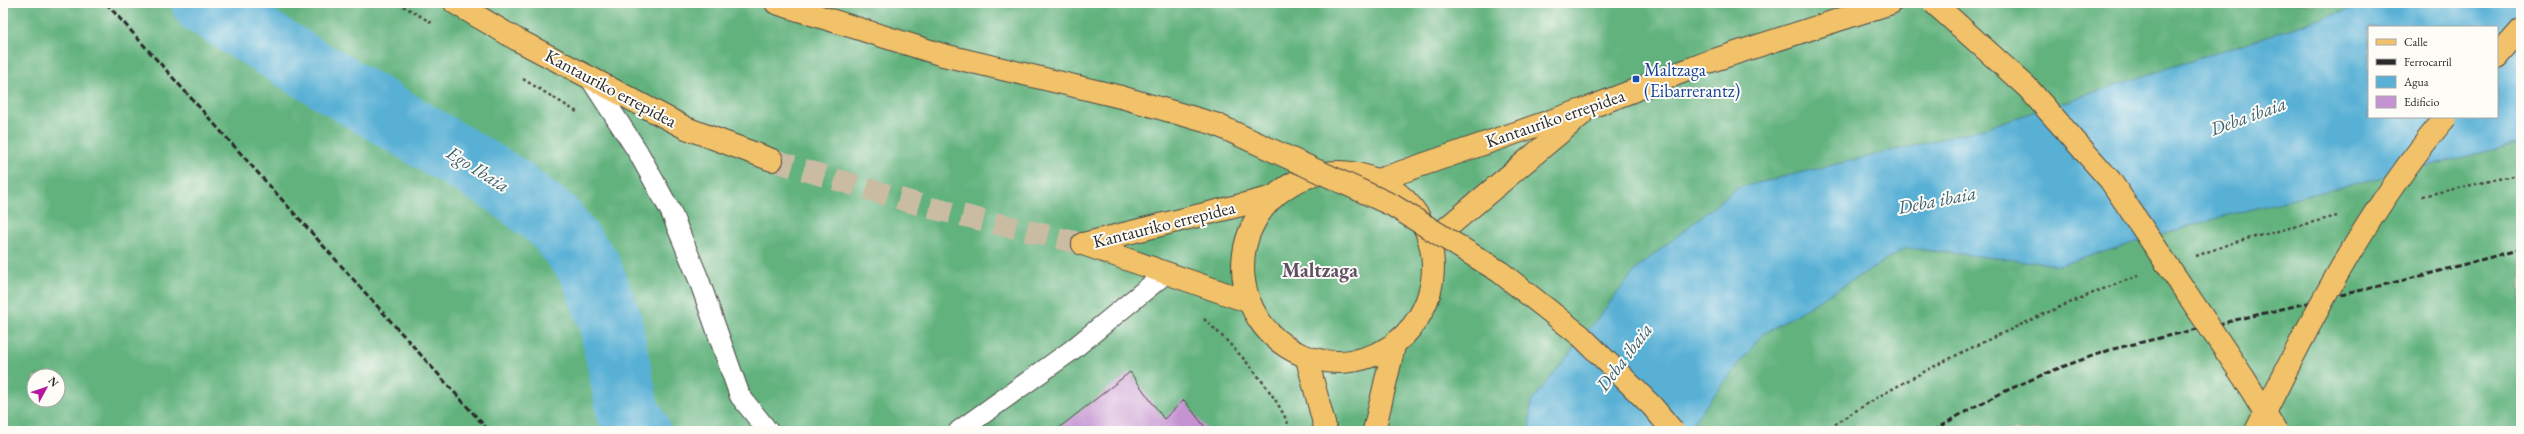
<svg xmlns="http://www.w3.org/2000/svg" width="2524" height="434" font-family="'EB Garamond',serif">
<rect width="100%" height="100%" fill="#fdfcf7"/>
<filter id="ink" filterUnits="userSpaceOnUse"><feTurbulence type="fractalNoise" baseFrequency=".025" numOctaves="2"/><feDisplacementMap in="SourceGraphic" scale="8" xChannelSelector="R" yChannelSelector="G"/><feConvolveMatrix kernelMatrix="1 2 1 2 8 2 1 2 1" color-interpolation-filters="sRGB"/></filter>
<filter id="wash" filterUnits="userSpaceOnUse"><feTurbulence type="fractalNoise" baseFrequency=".012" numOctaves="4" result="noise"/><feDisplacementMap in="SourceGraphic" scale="16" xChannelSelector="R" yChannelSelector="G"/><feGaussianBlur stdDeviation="0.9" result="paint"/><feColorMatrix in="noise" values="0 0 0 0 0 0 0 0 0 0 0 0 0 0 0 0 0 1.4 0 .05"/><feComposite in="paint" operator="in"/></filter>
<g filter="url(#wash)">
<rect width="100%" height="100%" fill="#f2dfc1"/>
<path fill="#62b27e" stroke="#466e54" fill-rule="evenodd" d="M3,3h2518v428h-2518zM2369,27h128v90h-128zM34,376h24v24h-24z"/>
<path fill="#58b0d5" stroke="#426e80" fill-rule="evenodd" d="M2369,3h152v140l-297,73 -164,49 -154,-17 -144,87 -76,96h-157l2,-29 107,-135 99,-79 241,-58zM2369,27h128v90h-128z"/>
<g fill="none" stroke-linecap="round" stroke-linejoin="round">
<polyline stroke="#58b0d5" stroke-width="63" points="203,3 305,66 506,185 554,222 590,268 610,321 628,411 639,431"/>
</g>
<g id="blocks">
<polygon fill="#c593d1" points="1130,372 1164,419 1184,400 1208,431 1055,431"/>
</g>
</g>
<g filter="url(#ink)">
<use href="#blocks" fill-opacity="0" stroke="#494642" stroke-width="1"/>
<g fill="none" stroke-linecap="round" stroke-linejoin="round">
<polyline stroke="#cabba3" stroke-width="22" stroke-dasharray="22 11" stroke-linecap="butt" points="772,160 927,207 1083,244"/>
<g stroke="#494642" stroke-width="22">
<g id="lane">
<polyline points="590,78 638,152 671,212 699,280 740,396 768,431"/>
<polyline points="959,431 1072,350 1166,273"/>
</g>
</g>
<g stroke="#494642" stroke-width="24">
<g id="primary">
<polyline points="1307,359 1326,431"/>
<polyline points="1374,431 1394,346"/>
</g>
</g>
<g stroke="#494642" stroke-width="24">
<g id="highway">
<polyline points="455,3 516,39 686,128 772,160"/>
<polyline points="776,3 943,55 1121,97"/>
<polyline points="2497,57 2521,30"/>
<circle cx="1338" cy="267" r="95"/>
<polyline points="1378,180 1591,107 1708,62 1891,3"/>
<polyline points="1430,242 1581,115"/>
<polyline points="1083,244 1274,197"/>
<polyline points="1083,244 1247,301"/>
</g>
</g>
<g stroke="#494642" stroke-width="2.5" stroke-dasharray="3 3" stroke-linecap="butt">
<polyline points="398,3 432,23"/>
<polyline points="523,79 577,112"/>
<polyline points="2422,196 2521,174"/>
<polyline points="2196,256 2235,242 2337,216"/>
<path d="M1204,319c31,28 73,73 87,112"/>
<path d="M1825,431c52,-36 108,-65 165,-92 49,-23 97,-45 148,-63"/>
</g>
<use href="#lane" stroke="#fff" stroke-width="20"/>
<use href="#primary" stroke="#f2c26a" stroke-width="22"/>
<use href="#highway" stroke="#f2c26a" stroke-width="22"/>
<g stroke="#2b2b2b" stroke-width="3" stroke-dasharray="6 3" stroke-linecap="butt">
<polyline points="106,3 489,431"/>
<path d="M1933,431c57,-36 116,-61 180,-82l304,-72 104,-28"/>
</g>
<g stroke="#494642" stroke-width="24" stroke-linecap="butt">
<g id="highway-bridge">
<polyline points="1934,3 2027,87 2110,180 2244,378 2276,431"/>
<polyline points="1121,97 1215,124 1392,205 1500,272 1581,336 1652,406 1673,431"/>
<path d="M2256,431c54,-111 110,-220 190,-314"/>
</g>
</g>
<use href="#highway-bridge" stroke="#f2c26a" stroke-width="22"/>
</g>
</g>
<rect fill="#1a4fb4" stroke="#fdfcf7" stroke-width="1.5" x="1632" y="75" width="8" height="8" rx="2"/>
<g text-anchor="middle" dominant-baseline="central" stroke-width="4" stroke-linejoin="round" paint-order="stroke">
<g font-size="18" fill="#164399" stroke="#fdfcf7" text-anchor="start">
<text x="1644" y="69">Maltzaga<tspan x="1644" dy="21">(Eibarrerantz)</tspan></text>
</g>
<g font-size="18" fill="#2b2b2b" stroke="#fdfcf7">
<text transform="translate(611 88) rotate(28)">Kantauriko errepidea</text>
<text transform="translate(1555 118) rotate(-19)">Kantauriko errepidea</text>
<text transform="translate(1164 224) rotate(-14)">Kantauriko errepidea</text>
</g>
<g font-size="19" font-style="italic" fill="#3d606f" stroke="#fdfcf7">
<text transform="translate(2248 116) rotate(-20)">Deba ibaia</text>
<text transform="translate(478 169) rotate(32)">Ego Ibaia</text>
<text transform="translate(1937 200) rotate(-11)">Deba ibaia</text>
<text transform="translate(1624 357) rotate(-53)">Deba ibaia</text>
</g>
<g font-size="20" font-weight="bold" fill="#614f65" stroke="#fdfcf7">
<text x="1320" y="270">Maltzaga</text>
</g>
</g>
<rect width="2524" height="434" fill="none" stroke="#fdfcf7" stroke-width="16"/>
<rect x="2368" y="26" width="130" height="92" fill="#fdfcf7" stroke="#a9a8a5"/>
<rect x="2376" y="39" width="20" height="6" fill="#f2c26a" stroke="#a9a8a5"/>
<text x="2404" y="46" font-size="12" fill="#2b2b2b">Calle</text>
<rect x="2376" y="59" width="20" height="6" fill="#2b2b2b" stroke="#a9a8a5"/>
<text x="2404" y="66" font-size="12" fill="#2b2b2b">Ferrocarril</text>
<rect x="2376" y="76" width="20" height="12" fill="#58b0d5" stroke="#a9a8a5"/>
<text x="2404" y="86" font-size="12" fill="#2b2b2b">Agua</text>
<rect x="2376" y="96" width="20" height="12" fill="#c593d1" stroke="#a9a8a5"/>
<text x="2404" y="106" font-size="12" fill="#2b2b2b">Edificio</text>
<g transform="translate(46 388) rotate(50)"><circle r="19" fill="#fdfcf7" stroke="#a9a8a5"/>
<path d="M0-3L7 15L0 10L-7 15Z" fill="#b5179e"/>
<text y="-6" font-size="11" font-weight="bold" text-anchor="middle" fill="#2b2b2b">N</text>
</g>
</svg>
